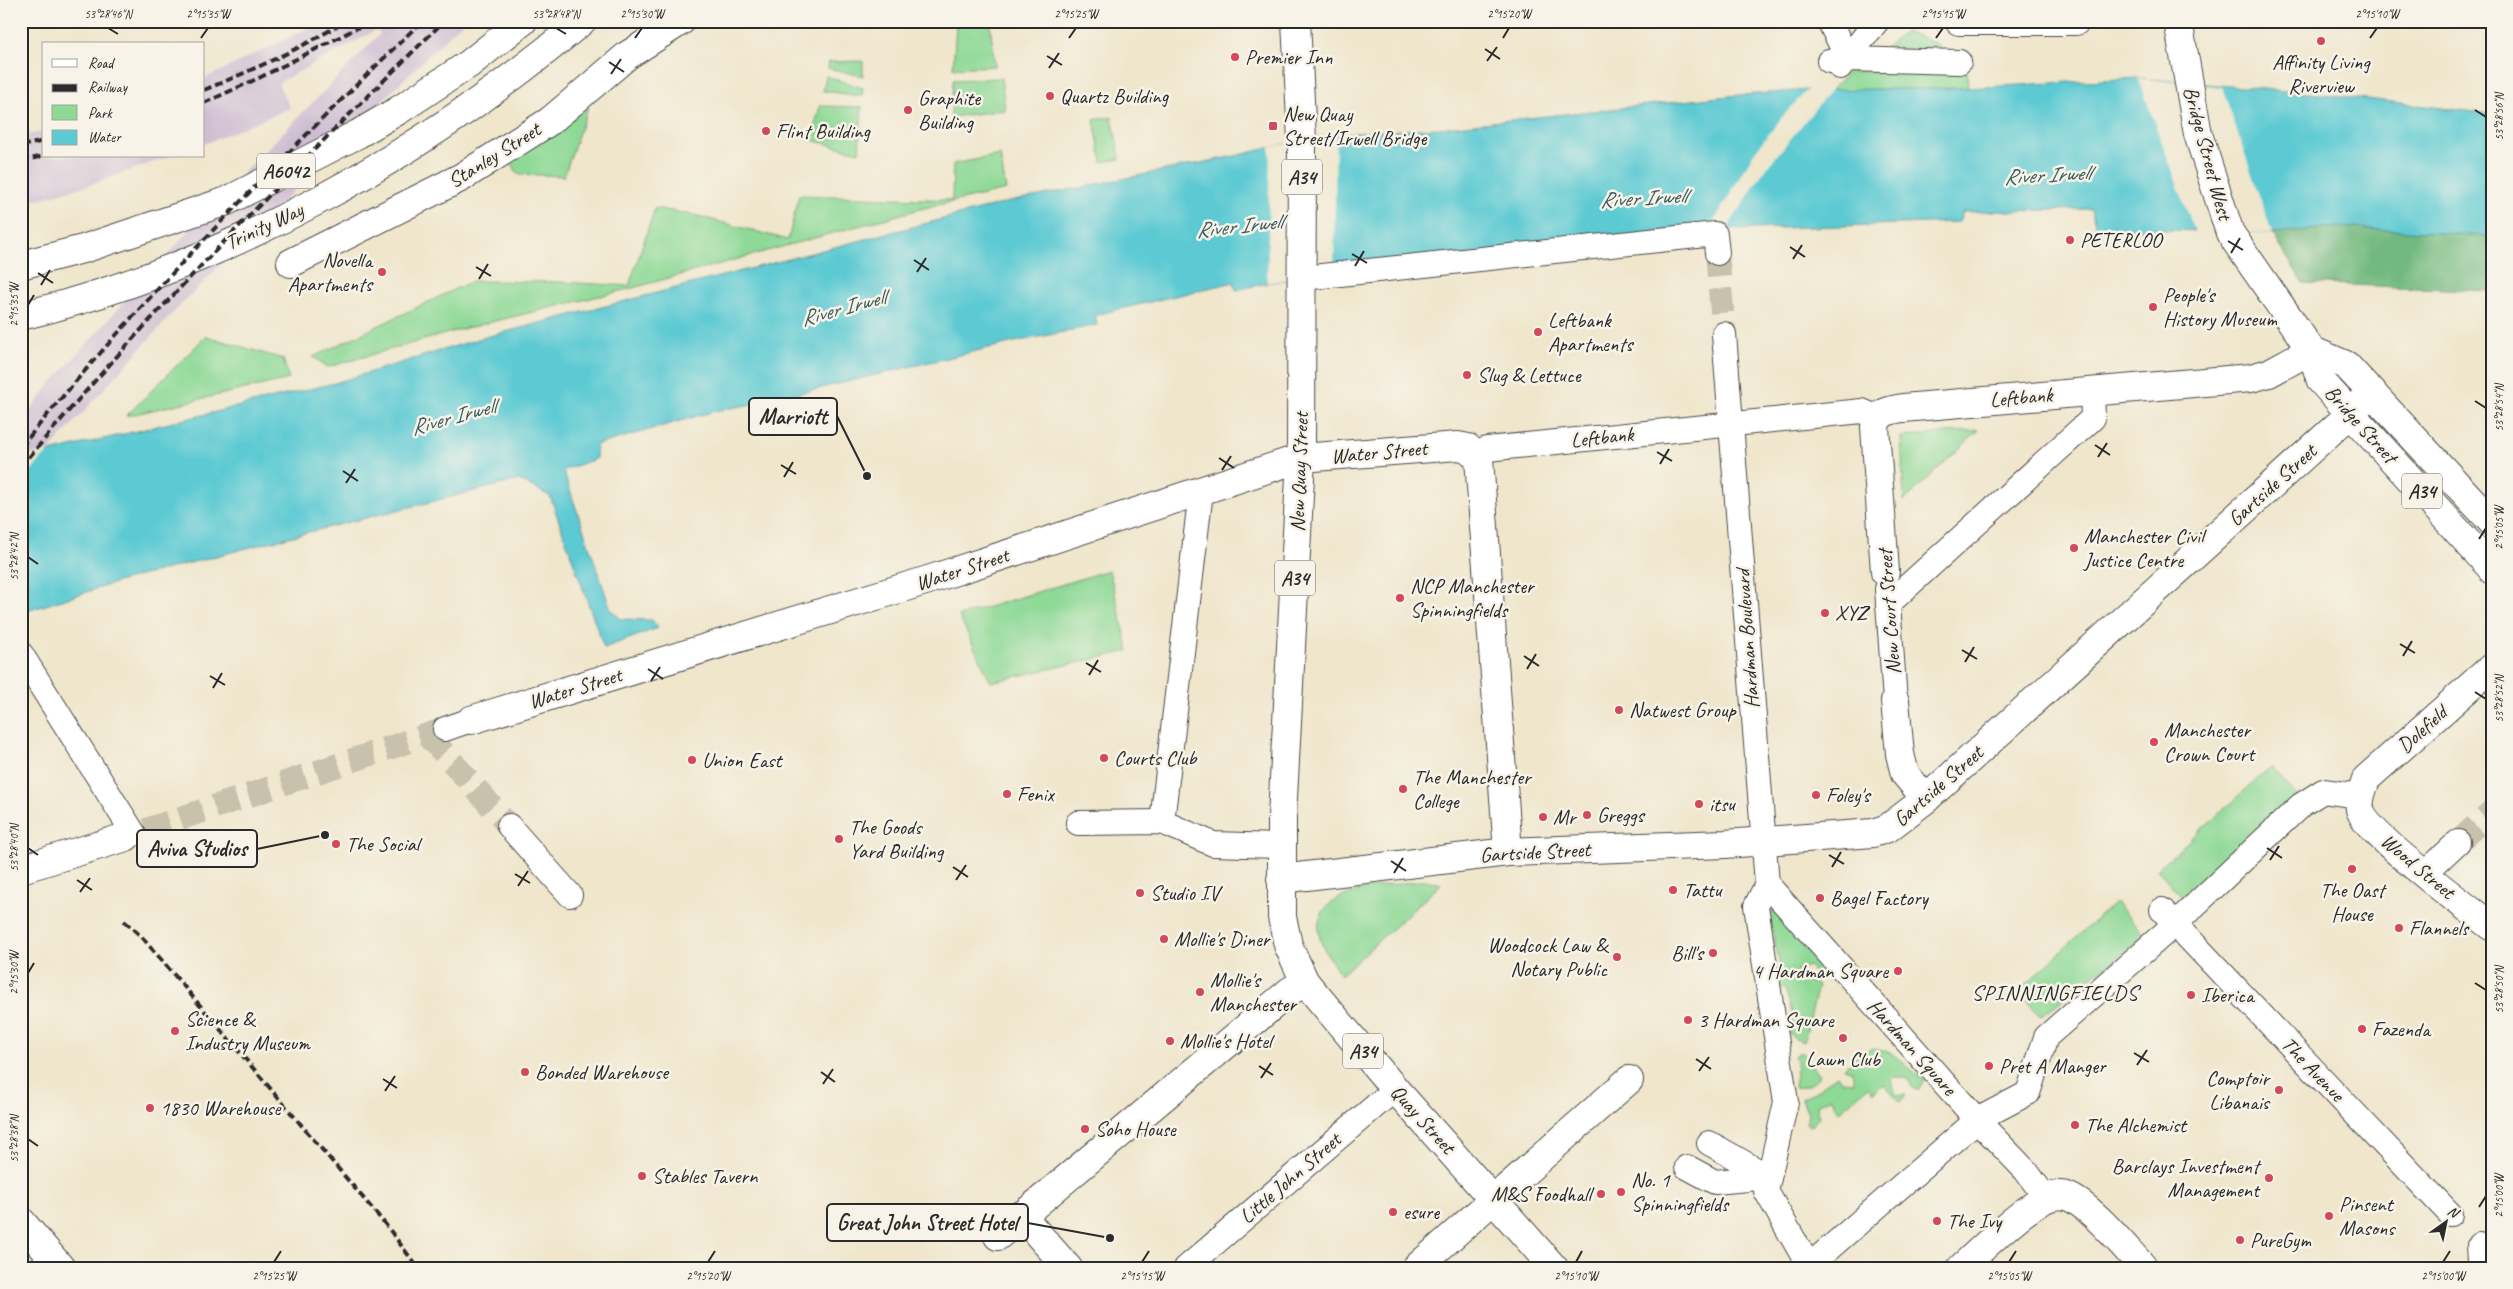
<svg xmlns="http://www.w3.org/2000/svg" width="2513" height="1289" font-family="Caveat,sans-serif">
<rect width="100%" height="100%" fill="#f7f3e8"/>
<filter id="ink" filterUnits="userSpaceOnUse"><feTurbulence type="fractalNoise" baseFrequency=".02" numOctaves="2"/><feDisplacementMap in="SourceGraphic" scale="10" xChannelSelector="R" yChannelSelector="G"/><feConvolveMatrix kernelMatrix="1 2 1 2 8 2 1 2 1" color-interpolation-filters="sRGB"/></filter>
<filter id="wash" filterUnits="userSpaceOnUse"><feTurbulence type="fractalNoise" baseFrequency=".0096" numOctaves="4" result="noise"/><feDisplacementMap in="SourceGraphic" scale="20" xChannelSelector="R" yChannelSelector="G"/><feGaussianBlur stdDeviation="1.12" result="paint"/><feColorMatrix in="noise" values="0 0 0 0 0 0 0 0 0 0 0 0 0 0 0 0 0 1.4 0 .05"/><feComposite in="paint" operator="in"/></filter>
<g filter="url(#wash)">
<rect width="100%" height="100%" fill="#efe6cc"/>
<g fill="#cebed2">
<polygon points="323,21 464,21 388,95 171,315 21,481 21,422 52,382 218,199 380,34 376,30 278,83 290,108 204,144 204,79"/>
<polygon points="44,131 44,156 171,156 86,186 21,204 21,136"/>
</g>
<g fill="#8ed996" stroke="#5c8260">
<polygon points="990,23 995,66 953,68 956,25"/>
<polygon points="1906,31 1939,45 1940,53 1881,51"/>
<polygon points="863,61 863,76 828,68 829,62"/>
<polygon points="1849,71 1967,71 1968,88 1831,90"/>
<polygon points="826,76 863,88 862,96 823,91"/>
<polygon points="1001,78 1005,110 951,117 953,80"/>
<polygon points="820,106 862,107 859,152 811,140"/>
<polygon points="588,107 564,176 517,174 510,159 549,137"/>
<polygon points="1112,117 1120,159 1102,162 1094,120"/>
<polygon points="1000,155 1006,190 920,209 629,289 466,328 328,367 313,357 472,281 561,282 629,286 655,208 698,216 788,240 799,195 952,200 953,164"/>
<polygon points="206,336 283,359 289,379 126,416"/>
<polygon points="1979,430 1904,501 1901,437"/>
<polygon points="1109,570 1129,651 991,682 959,616"/>
<polygon points="2271,767 2300,799 2186,902 2157,869"/>
<path d="M1426,880l15,4 -100,91c-7,-11 -18,-24 -21,-37 -14,-52 73,-52 106,-58z"/>
<polygon points="2115,902 2146,936 2041,1016 2017,992"/>
<path d="M1768,912l13,2 13,22 27,31v12l-13,-13 -11,4 8,12h8l5,4 -14,56c-14,-4 -15,-7 -18,-21l6,-8 -7,-25 -11,-1 -1,-8 7,-14z"/>
<polygon points="1871,1049 1890,1052 1924,1080 1918,1090 1913,1089 1907,1077 1893,1077 1891,1080 1896,1094 1906,1095 1900,1102 1884,1084 1873,1092 1868,1086 1840,1112 1831,1097 1817,1105 1819,1117 1812,1125 1808,1126 1806,1124 1808,1113 1802,1099 1812,1094 1837,1075 1841,1081 1854,1082 1852,1070 1844,1068 1858,1055"/>
<path d="M1802,1052l17,23c-4,8 -15,14 -25,12l3,-19 -3,-12z"/>
</g>
<polygon fill="#72b97f" stroke="#4e7255" points="2338,227 2492,236 2492,291 2303,283 2272,233"/>
<polygon fill="#5dcad3" stroke="#447a7f" points="2138,78 2342,96 2492,114 2492,236 2338,227 2272,233 2096,228 2091,209 1963,212 1959,222 1661,232 1325,274 1267,283 1236,290 1234,282 1095,315 1097,325 1010,343 758,403 715,411 596,445 596,459 563,470 611,610 621,619 652,620 658,628 604,648 550,496 519,480 289,537 121,581 21,613 21,459 335,383 482,338 1009,202 1235,156 1302,140 1336,134 1438,128 1729,96 1807,90 1968,88"/>
<g fill="#efe6cc">
<polygon points="2138,78 2222,87 2272,233 2195,232"/>
<polygon points="1810,87 1833,87 1764,171 1727,229 1709,230 1754,153 1783,116"/>
<polygon points="1336,134 1334,272 1267,283 1270,147"/>
<polygon points="50,450 21,481 21,457"/>
</g>
</g>
<g filter="url(#ink)">
<g fill="none" stroke-linecap="round" stroke-linejoin="round">
<g stroke="#c8c1ac" stroke-width="24" stroke-dasharray="24 12" stroke-linecap="butt">
<polyline points="1717,253 1724,334"/>
<polyline points="428,735 509,826"/>
<polyline points="146,830 445,729"/>
<polyline points="2458,842 2492,811"/>
</g>
<g stroke="#484743" stroke-width="26">
<g id="pedestrian">
<polyline points="1829,21 1848,59"/>
<polyline points="1829,61 1848,59 1959,62"/>
<polyline points="1840,67 1877,21"/>
<polyline points="1303,278 1715,234 1717,253"/>
<polyline points="1724,334 1767,884 1756,906 1786,1102 1766,1191 1810,1268"/>
<polyline points="1479,459 1487,449 1862,411 1878,418"/>
<polyline points="1887,589 1895,701"/>
<polyline points="1888,604 2093,418 2092,391"/>
<polyline points="21,654 134,834"/>
<polyline points="445,729 471,720"/>
<polyline points="1162,822 1201,491"/>
<polyline points="1078,823 1162,822 1213,844 1282,846"/>
<polyline points="509,826 570,895"/>
<polyline points="2424,874 2458,842"/>
<polyline points="1767,884 1977,1120 2026,1171 2046,1198"/>
<polyline points="2162,910 2450,1214"/>
<polyline points="1709,1143 1769,1177"/>
<polyline points="1687,1167 1715,1182 1769,1177"/>
<polyline points="2479,1245 2480,1263 2484,1268"/>
<polyline points="1809,1266 1977,1120 2028,1093 2046,1037 2175,924 2301,805 2323,791 2360,796"/>
<polyline points="1186,1268 1395,1089"/>
</g>
</g>
<g stroke="#484743" stroke-width="30">
<g id="minor">
<polyline points="1959,21 2076,21"/>
<polyline points="291,263 462,177 550,121 628,55 681,21"/>
<path d="M1885,572l-10,-145c2,-15 15,-17 28,-19l348,-30 18,-5 42,-23"/>
<path d="M2492,667l-126,112c-3,10 -8,20 -6,30 4,23 109,100 132,118"/>
<polyline points="1895,701 1900,754 1905,774 1926,799"/>
<polyline points="471,720 925,581 1301,458 1458,446 1468,448 1479,459 1508,852"/>
<polyline points="21,869 126,837"/>
<polyline points="1281,879 1508,852 1725,844 1873,833 1888,828 1926,799 2350,414 2372,391"/>
<polyline points="1021,1215 1068,1268"/>
<polyline points="998,1236 1290,991 1305,982"/>
<polyline points="1416,1268 1629,1080"/>
<path d="M1961,1268c21,-19 61,-59 86,-70 7,-3 15,-4 22,-1 23,10 57,52 75,71"/>
</g>
</g>
<g stroke="#484743" stroke-width="30">
<g id="primary">
<polyline points="1296,21 1302,140 1301,458 1282,817 1282,917 1288,945 1305,982 1395,1089 1554,1268"/>
<polyline points="2178,21 2198,134 2230,233 2311,350 2321,381 2492,569"/>
<polyline points="2311,350 2346,365 2492,522"/>
<polyline points="21,1221 61,1268"/>
</g>
</g>
<g stroke="#484743" stroke-width="30">
<g id="trunk">
<polyline points="21,265 83,249 227,201 358,134 399,110 469,64 523,21"/>
<path d="M21,316c204,-50 401,-160 561,-295"/>
</g>
</g>
<use href="#pedestrian" stroke="#fff" stroke-width="24"/>
<use href="#minor" stroke="#fff" stroke-width="28"/>
<use href="#primary" stroke="#fff" stroke-width="28"/>
<use href="#trunk" stroke="#fff" stroke-width="28"/>
<g stroke="#2b2b2b" stroke-width="4" stroke-dasharray="8 4" stroke-linecap="butt">
<path d="M204,90c48,-20 97,-41 141,-69"/>
<polyline points="204,103 261,77 371,21"/>
<polyline points="21,146 44,141"/>
<polyline points="21,161 44,156"/>
<path d="M21,447c123,-152 261,-290 401,-426"/>
<path d="M21,467c131,-158 277,-302 423,-446"/>
<polyline points="124,921 142,937 386,1225 418,1268"/>
</g>
</g>
</g>
<path fill="none" stroke="#2b2b2b" stroke-width="2" d="M108,28l10,6M556,28l10,6M201,38l7,-10M635,38l7,-10M1069,38l7,-10M1503,38l6,-10M1936,38l7,-10M2370,38l7,-10M1485,49l15,10M1047,56l15,9M1487,61l10,-14M609,62l15,10M1049,68l10,-15M611,74l10,-15M2475,110l11,7M2228,241l15,9M1790,247l15,10M2231,253l9,-15M1352,254l15,9M1793,259l9,-14M914,260l15,10M1355,266l9,-15M476,267l15,9M917,272l9,-14M38,273l15,10M479,279l9,-15M41,285l9,-15M28,305l6,-10M2475,401l11,7M2095,445l15,10M1657,452l15,9M2098,457l9,-14M1219,458l15,10M1660,464l9,-15M781,465l15,9M1222,470l9,-14M343,471l15,10M784,477l9,-15M346,483l9,-14M2479,539l7,-11M28,557l10,7M2400,644l15,9M1962,650l15,9M1524,656l15,10M2403,656l9,-15M1965,662l9,-15M1086,663l15,9M648,669l15,10M1527,669l9,-15M1089,675l9,-15M210,676l15,9M651,681l9,-14M213,688l9,-15M2475,692l11,7M28,848l10,7M2267,848l15,10M1829,855l15,9M2270,860l9,-14M1391,861l15,10M953,867l15,10M1832,867l9,-15M1394,873l9,-15M515,874l15,9M77,880l15,10M956,880l10,-15M518,886l10,-15M80,892l10,-14M28,973l6,-10M2475,983l11,7M2134,1053l15,9M1696,1059l15,10M2137,1065l10,-15M1259,1066l14,9M1699,1071l10,-14M821,1072l14,10M1261,1078l10,-15M383,1079l14,9M823,1084l10,-15M385,1091l10,-15M28,1139l10,7M2479,1207l7,-11M274,1262l7,-11M708,1262l7,-11M1142,1262l7,-11M1576,1262l6,-11M2009,1262l7,-11M2443,1262l7,-11"/>
<g fill="#d1495b" stroke="#f7f3e8" stroke-width="2">
<circle cx="2321" cy="41" r="5"/>
<circle cx="1235" cy="57" r="5"/>
<circle cx="1050" cy="96" r="5"/>
<circle cx="908" cy="110" r="5"/>
<rect x="1268" y="121" width="10" height="10" rx="2.5"/>
<circle cx="766" cy="131" r="5"/>
<circle cx="2070" cy="240" r="5"/>
<circle cx="382" cy="272" r="5"/>
<circle cx="2153" cy="307" r="5"/>
<circle cx="1538" cy="332" r="5"/>
<circle cx="1467" cy="375" r="5"/>
<circle cx="2074" cy="548" r="5"/>
<circle cx="1400" cy="598" r="5"/>
<circle cx="1825" cy="613" r="5"/>
<circle cx="1619" cy="710" r="5"/>
<circle cx="2154" cy="742" r="5"/>
<circle cx="1104" cy="758" r="5"/>
<circle cx="692" cy="760" r="5"/>
<circle cx="1403" cy="789" r="5"/>
<circle cx="1007" cy="794" r="5"/>
<circle cx="1816" cy="795" r="5"/>
<circle cx="1699" cy="804" r="5"/>
<circle cx="1587" cy="815" r="5"/>
<circle cx="1543" cy="817" r="5"/>
<circle cx="839" cy="839" r="5"/>
<circle cx="336" cy="844" r="5"/>
<circle cx="2352" cy="869" r="5"/>
<circle cx="1673" cy="890" r="5"/>
<circle cx="1140" cy="893" r="5"/>
<circle cx="1820" cy="898" r="5"/>
<circle cx="2399" cy="928" r="5"/>
<circle cx="1164" cy="939" r="5"/>
<circle cx="1713" cy="953" r="5"/>
<circle cx="1617" cy="957" r="5"/>
<circle cx="1898" cy="971" r="5"/>
<circle cx="1200" cy="992" r="5"/>
<circle cx="2191" cy="995" r="5"/>
<circle cx="1688" cy="1020" r="5"/>
<circle cx="2362" cy="1029" r="5"/>
<circle cx="175" cy="1031" r="5"/>
<circle cx="1843" cy="1038" r="5"/>
<circle cx="1170" cy="1041" r="5"/>
<circle cx="1989" cy="1066" r="5"/>
<circle cx="525" cy="1072" r="5"/>
<circle cx="2279" cy="1090" r="5"/>
<circle cx="150" cy="1108" r="5"/>
<circle cx="2075" cy="1125" r="5"/>
<circle cx="1085" cy="1129" r="5"/>
<circle cx="642" cy="1176" r="5"/>
<circle cx="2269" cy="1178" r="5"/>
<circle cx="1621" cy="1192" r="5"/>
<circle cx="1601" cy="1194" r="5"/>
<circle cx="1393" cy="1212" r="5"/>
<circle cx="2329" cy="1216" r="5"/>
<circle cx="1937" cy="1221" r="5"/>
<circle cx="2240" cy="1240" r="5"/>
</g>
<g text-anchor="middle" dominant-baseline="central" stroke-width="5" stroke-linejoin="round" paint-order="stroke">
<g fill="#f7f3e8" stroke="#686764" stroke-width="1">
<rect x="257" y="153.5" width="58" height="35" rx="4"/>
<rect x="1282" y="159.5" width="40" height="35" rx="4"/>
<rect x="2402" y="473.5" width="40" height="35" rx="4"/>
<rect x="1275" y="560.5" width="40" height="35" rx="4"/>
<rect x="1343" y="1033.5" width="40" height="35" rx="4"/>
</g>
<g font-size="20" font-weight="bold" fill="#2b2b2b">
<text x="286" y="171">A6042</text>
<text x="1302" y="177">A34</text>
<text x="2422" y="491">A34</text>
<text x="1295" y="578">A34</text>
<text x="1363" y="1051">A34</text>
</g>
<g font-size="21" fill="#2b2b2b" stroke="#f7f3e8" text-anchor="start">
<text x="1245" y="57">Premier Inn</text>
<text x="2321" y="62" text-anchor="middle">Affinity Living<tspan x="2321" dy="24">Riverview</tspan></text>
<text x="1060" y="96">Quartz Building</text>
<text x="918" y="98">Graphite<tspan x="918" dy="24">Building</tspan></text>
<text x="1283" y="114">New Quay<tspan x="1283" dy="24">Street/Irwell Bridge</tspan></text>
<text x="776" y="131">Flint Building</text>
<text x="2080" y="240">PETERLOO</text>
<text x="372" y="260" text-anchor="end">Novella<tspan x="372" dy="24">Apartments</tspan></text>
<text x="2163" y="295">People's<tspan x="2163" dy="24">History Museum</tspan></text>
<text x="1548" y="320">Leftbank<tspan x="1548" dy="24">Apartments</tspan></text>
<text x="1477" y="375">Slug &amp; Lettuce</text>
<text x="2084" y="536">Manchester Civil<tspan x="2084" dy="24">Justice Centre</tspan></text>
<text x="1410" y="586">NCP Manchester<tspan x="1410" dy="24">Spinningfields</tspan></text>
<text x="1835" y="613">XYZ</text>
<text x="1629" y="710">Natwest Group</text>
<text x="2164" y="730">Manchester<tspan x="2164" dy="24">Crown Court</tspan></text>
<text x="1114" y="758">Courts Club</text>
<text x="702" y="760">Union East</text>
<text x="1413" y="777">The Manchester<tspan x="1413" dy="24">College</tspan></text>
<text x="1017" y="794">Fenix</text>
<text x="1826" y="795">Foley's</text>
<text x="1709" y="804">itsu</text>
<text x="1597" y="815">Greggs</text>
<text x="1553" y="817">Mr</text>
<text x="849" y="827">The Goods<tspan x="849" dy="24">Yard Building</tspan></text>
<text x="346" y="844">The Social</text>
<text x="1683" y="890">Tattu</text>
<text x="2352" y="890" text-anchor="middle">The Oast<tspan x="2352" dy="24">House</tspan></text>
<text x="1150" y="893">Studio IV</text>
<text x="1830" y="898">Bagel Factory</text>
<text x="2409" y="928">Flannels</text>
<text x="1174" y="939">Mollie's Diner</text>
<text x="1607" y="945" text-anchor="end">Woodcock Law &amp;<tspan x="1607" dy="24">Notary Public</tspan></text>
<text x="1703" y="953" text-anchor="end">Bill's</text>
<text x="1888" y="971" text-anchor="end">4 Hardman Square</text>
<text x="1210" y="980">Mollie's<tspan x="1210" dy="24">Manchester</tspan></text>
<text x="2201" y="995">Iberica</text>
<text x="185" y="1019">Science &amp;<tspan x="185" dy="24">Industry Museum</tspan></text>
<text x="1698" y="1020">3 Hardman Square</text>
<text x="2372" y="1029">Fazenda</text>
<text x="1180" y="1041">Mollie's Hotel</text>
<text x="1843" y="1059" text-anchor="middle">Lawn Club</text>
<text x="1999" y="1066">Pret A Manger</text>
<text x="535" y="1072">Bonded Warehouse</text>
<text x="2269" y="1078" text-anchor="end">Comptoir<tspan x="2269" dy="24">Libanais</tspan></text>
<text x="160" y="1108">1830 Warehouse</text>
<text x="2085" y="1125">The Alchemist</text>
<text x="1095" y="1129">Soho House</text>
<text x="2259" y="1166" text-anchor="end">Barclays Investment<tspan x="2259" dy="24">Management</tspan></text>
<text x="652" y="1176">Stables Tavern</text>
<text x="1631" y="1180">No. 1<tspan x="1631" dy="24">Spinningfields</tspan></text>
<text x="1591" y="1194" text-anchor="end">M&amp;S Foodhall</text>
<text x="2339" y="1204">Pinsent<tspan x="2339" dy="24">Masons</tspan></text>
<text x="1403" y="1212">esure</text>
<text x="1947" y="1221">The Ivy</text>
<text x="2250" y="1240">PureGym</text>
</g>
<g font-size="21" fill="#2b2b2b" stroke="#f7f3e8">
<text transform="translate(2208 153) rotate(75)">Bridge Street West</text>
<text transform="translate(494 155) rotate(-32)">Stanley Street</text>
<text transform="translate(264 226) rotate(-25)">Trinity Way</text>
<text transform="translate(2021 397) rotate(-5)">Leftbank</text>
<text transform="translate(2361 424) rotate(48)">Bridge Street</text>
<text transform="translate(1602 437) rotate(-6)">Leftbank</text>
<text transform="translate(1379 452) rotate(-5)">Water Street</text>
<text transform="translate(1299 472) rotate(-88)">New Quay Street</text>
<text transform="translate(2272 485) rotate(-42)">Gartside Street</text>
<text transform="translate(962 569) rotate(-18)">Water Street</text>
<text transform="translate(1889 612) rotate(-94)">New Court Street</text>
<text transform="translate(1747 639) rotate(-94)">Hardman Boulevard</text>
<text transform="translate(575 688) rotate(-17)">Water Street</text>
<text transform="translate(2422 729) rotate(-42)">Dolefield</text>
<text transform="translate(1938 786) rotate(-41)">Gartside Street</text>
<text transform="translate(1535 852) rotate(-3)">Gartside Street</text>
<text transform="translate(2418 866) rotate(40)">Wood Street</text>
<text transform="translate(1912 1047) rotate(48)">Hardman Square</text>
<text transform="translate(2313 1069) rotate(46)">The Avenue</text>
<text transform="translate(1423 1119) rotate(48)">Quay Street</text>
<text transform="translate(1290 1178) rotate(-41)">Little John Street</text>
</g>
<g font-size="22" font-style="italic" fill="#3a5b5d" stroke="#f7f3e8">
<text transform="translate(2047 175) rotate(-3)">River Irwell</text>
<text transform="translate(1643 198) rotate(-3)">River Irwell</text>
<text transform="translate(1239 226) rotate(-6)">River Irwell</text>
<text transform="translate(843 308) rotate(-15)">River Irwell</text>
<text transform="translate(453 417) rotate(-15)">River Irwell</text>
</g>
<g font-size="22" letter-spacing="1" fill="#2b2b2b" stroke="#f7f3e8">
<text x="2055" y="993">SPINNINGFIELDS</text>
</g>
</g>
<path fill="none" stroke="#2b2b2b" stroke-width="2" d="M867 476L837 416M325 835L257 849M1110 1238L1028 1223"/>
<g fill="#2b2b2b" stroke="#f7f3e8" stroke-width="2">
<circle cx="867" cy="476" r="5"/>
<circle cx="325" cy="835" r="5"/>
<circle cx="1110" cy="1238" r="5"/>
</g>
<g fill="#f7f3e8" stroke="#2b2b2b" stroke-width="2">
<rect x="749" y="398" width="88" height="37" rx="5"/>
<rect x="137" y="830" width="120" height="37" rx="5"/>
<rect x="827" y="1204" width="201" height="37" rx="5"/>
</g>
<g font-size="22" text-anchor="middle" font-weight="bold" fill="#2b2b2b">
<text x="793" y="424">Marriott</text>
<text x="197" y="856">Aviva Studios</text>
<text x="927" y="1230">Great John Street Hotel</text>
</g>
<rect width="2513" height="1289" fill="none" stroke="#f7f3e8" stroke-width="55"/>
<rect x="42" y="42" width="162" height="115" fill="#f7f3e8" stroke="#a5a39c"/>
<rect x="52" y="59" width="25" height="8" fill="#ffffff" stroke="#a5a39c"/>
<text x="88" y="68" font-size="15" fill="#2b2b2b">Road</text>
<rect x="52" y="84" width="25" height="8" fill="#2b2b2b" stroke="#a5a39c"/>
<text x="88" y="92" font-size="15" fill="#2b2b2b">Railway</text>
<rect x="52" y="105" width="25" height="15" fill="#8ed996" stroke="#a5a39c"/>
<text x="88" y="118" font-size="15" fill="#2b2b2b">Park</text>
<rect x="52" y="130" width="25" height="15" fill="#5dcad3" stroke="#a5a39c"/>
<text x="88" y="142" font-size="15" fill="#2b2b2b">Water</text>
<g transform="translate(2446 1222) rotate(33)" stroke="#f7f3e8" stroke-width="4" paint-order="stroke">
<path d="M0-4L9 19L0 12L-9 19Z" fill="#2b2b2b"/>
<text y="-8" font-size="14" font-weight="bold" text-anchor="middle" fill="#2b2b2b">N</text>
</g>
<rect x="28" y="28" width="2458" height="1234" fill="none" stroke="#2b2b2b" stroke-width="2"/>
<g font-size="12" text-anchor="middle" fill="#2b2b2b">
<text x="108" y="18">53°28'46"N</text>
<text x="208" y="18">2°15'35"W</text>
<text x="556" y="18">53°28'48"N</text>
<text x="642" y="18">2°15'30"W</text>
<text x="1076" y="18">2°15'25"W</text>
<text x="1509" y="18">2°15'20"W</text>
<text x="1943" y="18">2°15'15"W</text>
<text x="2377" y="18">2°15'10"W</text>
<text transform="translate(2499 117) rotate(-90)" y="4">53°28'56"N</text>
<text transform="translate(14 305) rotate(-90)" y="4">2°15'35"W</text>
<text transform="translate(2499 408) rotate(-90)" y="4">53°28'54"N</text>
<text transform="translate(2499 528) rotate(-90)" y="4">2°15'05"W</text>
<text transform="translate(14 557) rotate(-90)" y="4">53°28'42"N</text>
<text transform="translate(2499 699) rotate(-90)" y="4">53°28'52"N</text>
<text transform="translate(14 848) rotate(-90)" y="4">53°28'40"N</text>
<text transform="translate(14 973) rotate(-90)" y="4">2°15'30"W</text>
<text transform="translate(2499 990) rotate(-90)" y="4">53°28'50"N</text>
<text transform="translate(14 1139) rotate(-90)" y="4">53°28'38"N</text>
<text transform="translate(2499 1196) rotate(-90)" y="4">2°15'00"W</text>
<text x="274" y="1280">2°15'25"W</text>
<text x="708" y="1280">2°15'20"W</text>
<text x="1142" y="1280">2°15'15"W</text>
<text x="1576" y="1280">2°15'10"W</text>
<text x="2009" y="1280">2°15'05"W</text>
<text x="2443" y="1280">2°15'00"W</text>
</g>
</svg>
